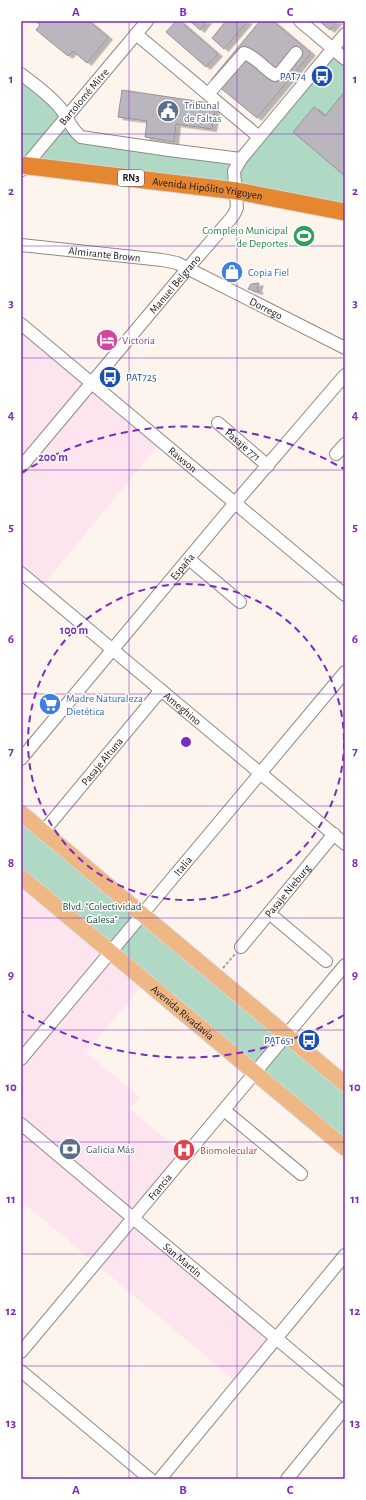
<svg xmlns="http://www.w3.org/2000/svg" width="366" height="1500" font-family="'Alegreya Sans',sans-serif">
<defs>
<filter id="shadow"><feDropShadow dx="4.5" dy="2.5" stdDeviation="0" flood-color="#0004"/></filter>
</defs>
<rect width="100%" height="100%" fill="#fef4ee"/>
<g fill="#fde5f0">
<polygon points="21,324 161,442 40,589 21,573"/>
<polygon points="21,877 146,981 86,1052 140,1097 130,1109 186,1156 133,1218 276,1337 239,1384 21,1201"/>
</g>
<g fill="#b0d9c5">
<polygon points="333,49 345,59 345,212 21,165 21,74 75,132 241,159"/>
<polygon points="21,813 345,1084 345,1148 21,877"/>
</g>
<g fill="#bbb6be" stroke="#98939b" filter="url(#shadow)">
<polygon points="36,21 89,21 108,37 87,63 73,51 68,56 36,30 40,25"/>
<polygon points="176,21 180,21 218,54 206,67 166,32"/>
<polygon points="190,21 207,21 200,30"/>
<polygon points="226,21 248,21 224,49 212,38"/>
<polygon points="260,21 273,21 311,53 257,118 211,80"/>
<polygon points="319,21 338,21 330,30"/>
<polygon points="122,90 216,104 212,129 176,124 174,142 145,137 147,121 118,117"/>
<polygon points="345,91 345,176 293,132 314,107 325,116"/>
<polygon points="259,283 257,289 259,291 258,292 248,289 251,284"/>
</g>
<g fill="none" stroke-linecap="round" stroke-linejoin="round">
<g stroke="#918983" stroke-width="14">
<g id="minor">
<polyline points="300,21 345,59"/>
<polyline points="136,34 259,137"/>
<path d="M21,74c14,11 29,21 40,35 7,9 10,20 20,28l88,13 72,9"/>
<path d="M208,94l36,-41c13,4 20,16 31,22l6,-3 15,-19"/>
<path id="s1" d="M22,170l125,-149"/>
<path id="s2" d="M21,245l141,15 15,3 168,85"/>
<path id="s3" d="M21,324l324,271"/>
<path id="s4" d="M218,423l50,43"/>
<polyline points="336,454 345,444"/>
<path id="s5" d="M21,467l167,-199 45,-52 4,-8 -3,-37 7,-12 104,-125"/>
<polyline points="189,559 240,602"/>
<path id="s6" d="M21,573l324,271"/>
<path id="s7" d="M21,759l214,-256 110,-128"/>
<path id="s8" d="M43,832l118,-142"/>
<polyline points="269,913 326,961"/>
<path id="s9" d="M241,947l93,-113"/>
<path id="s10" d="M21,1059l324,-387"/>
<polyline points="224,1110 301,1174"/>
<path id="s11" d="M21,1124l324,272"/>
<path id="s12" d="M21,1352l324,-387"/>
<polyline points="21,1371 150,1479"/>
<polyline points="160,1479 345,1255"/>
<polyline points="287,1479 345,1408"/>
</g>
</g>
<g stroke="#d6d5d5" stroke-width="17">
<g id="major">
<polyline points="21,813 345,1084"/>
<path id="s13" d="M21,877l324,271"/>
</g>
</g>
<g stroke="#d6d5d5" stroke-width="19">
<g id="highway">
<path id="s14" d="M21,165l216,26 108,21"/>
</g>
</g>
<polyline stroke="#a9a19d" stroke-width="2" stroke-dasharray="3 2" stroke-linecap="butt" points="223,968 235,954"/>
<use href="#minor" stroke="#fff" stroke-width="12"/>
<use href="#major" stroke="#efb783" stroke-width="15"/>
<use href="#highway" stroke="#e48730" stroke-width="17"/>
</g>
<path fill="none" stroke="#7b2cbf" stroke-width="1" stroke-opacity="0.55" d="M129,21v1458M237,21v1458M21,134h324M21,246h324M21,358h324M21,470h324M21,582h324M21,694h324M21,806h324M21,918h324M21,1030h324M21,1142h324M21,1254h324M21,1366h324"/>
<g fill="none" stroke="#7b2cbf" stroke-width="2" stroke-dasharray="7 5">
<circle cx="186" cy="742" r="158"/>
<path d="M344 1015A315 315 0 0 1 21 1011M21 473A315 315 0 0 1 344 469"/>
</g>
<defs>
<g id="bus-disc" transform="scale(1.15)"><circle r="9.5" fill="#1a4fb4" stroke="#fff"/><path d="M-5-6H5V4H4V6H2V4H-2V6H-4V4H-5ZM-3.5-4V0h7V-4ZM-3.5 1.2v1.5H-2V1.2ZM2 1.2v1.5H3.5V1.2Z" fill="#fff"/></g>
<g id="civic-disc" transform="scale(1.15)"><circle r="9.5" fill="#5c6f8a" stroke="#fff"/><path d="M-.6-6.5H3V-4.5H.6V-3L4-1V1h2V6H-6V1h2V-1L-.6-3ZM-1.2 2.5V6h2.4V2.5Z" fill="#fff"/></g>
<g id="stadium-disc" transform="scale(1.15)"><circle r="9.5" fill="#2e9e5b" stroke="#fff"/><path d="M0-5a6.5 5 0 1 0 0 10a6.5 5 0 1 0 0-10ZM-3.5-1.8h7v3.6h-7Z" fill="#fff"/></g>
<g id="shop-disc" transform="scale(1.15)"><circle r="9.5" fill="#3f7fe0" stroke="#fff"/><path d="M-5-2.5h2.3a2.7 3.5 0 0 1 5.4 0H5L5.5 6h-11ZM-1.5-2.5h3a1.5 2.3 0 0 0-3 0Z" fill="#fff"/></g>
<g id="hotel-disc" transform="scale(1.15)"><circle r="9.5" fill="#d1479c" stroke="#fff"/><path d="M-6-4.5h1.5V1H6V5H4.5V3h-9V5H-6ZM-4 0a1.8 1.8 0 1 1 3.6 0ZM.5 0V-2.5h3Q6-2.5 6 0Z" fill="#fff"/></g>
<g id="supermarket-disc" transform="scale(1.15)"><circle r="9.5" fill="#3f7fe0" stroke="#fff"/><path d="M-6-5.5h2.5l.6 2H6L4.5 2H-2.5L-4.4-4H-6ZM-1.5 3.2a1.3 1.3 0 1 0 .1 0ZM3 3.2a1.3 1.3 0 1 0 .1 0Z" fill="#fff"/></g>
<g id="bank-disc" transform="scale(1.15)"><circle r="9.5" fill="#5c6f8a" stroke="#fff"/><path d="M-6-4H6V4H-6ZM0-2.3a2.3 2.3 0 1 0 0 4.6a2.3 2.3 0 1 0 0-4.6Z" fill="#fff"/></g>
<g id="hospital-disc" transform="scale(1.15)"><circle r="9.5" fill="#e0444e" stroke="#fff"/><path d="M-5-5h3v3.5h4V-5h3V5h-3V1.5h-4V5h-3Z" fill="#fff"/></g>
</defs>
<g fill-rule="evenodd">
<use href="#bus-disc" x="322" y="76"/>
<use href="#civic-disc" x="168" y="111"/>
<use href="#stadium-disc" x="304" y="236"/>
<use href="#shop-disc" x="232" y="272"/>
<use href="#hotel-disc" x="107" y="340"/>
<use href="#bus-disc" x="110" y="377"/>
<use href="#supermarket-disc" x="50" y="704"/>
<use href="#bus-disc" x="309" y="1040"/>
<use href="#bank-disc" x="70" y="1149"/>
<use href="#hospital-disc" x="184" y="1150"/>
</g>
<g text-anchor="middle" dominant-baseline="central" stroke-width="3" stroke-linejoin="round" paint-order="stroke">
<rect fill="#fff" stroke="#5f5c5a" stroke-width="1" x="118" y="170" width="26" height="16" rx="3"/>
<g font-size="10" font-weight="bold" fill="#1a1614">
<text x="131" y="178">RN3</text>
</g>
<g font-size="11" fill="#164399" stroke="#fff" text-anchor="end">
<text x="306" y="76">PAT74</text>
<text x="126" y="377" text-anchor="start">PAT725</text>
<text x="294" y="1040">PAT651</text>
</g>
<g font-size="11" fill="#1a1614" stroke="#fff">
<text stroke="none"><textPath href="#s1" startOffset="96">Bartolomé Mitre</textPath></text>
<text stroke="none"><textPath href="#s14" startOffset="188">Avenida Hipólito Yrigoyen</textPath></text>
<text stroke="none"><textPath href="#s2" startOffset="84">Almirante Brown</textPath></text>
<text stroke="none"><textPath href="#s5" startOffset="239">Manuel Belgrano</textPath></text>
<text stroke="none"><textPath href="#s2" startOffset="257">Dorrego</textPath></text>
<text stroke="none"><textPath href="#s4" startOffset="33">Pasaje 771</textPath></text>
<text stroke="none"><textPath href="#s3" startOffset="211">Rawson</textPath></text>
<text stroke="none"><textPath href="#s7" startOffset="251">España</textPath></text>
<text stroke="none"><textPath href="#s6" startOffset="211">Ameghino</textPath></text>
<text stroke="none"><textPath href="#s8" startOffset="92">Pasaje Altuna</textPath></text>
<text stroke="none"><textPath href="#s10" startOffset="252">Italia</textPath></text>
<text stroke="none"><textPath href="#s9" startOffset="73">Pasaje Nieburg</textPath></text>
<text stroke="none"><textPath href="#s13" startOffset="211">Avenida Rivadavia</textPath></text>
<text stroke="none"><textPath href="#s12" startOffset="216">Francia</textPath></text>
<text stroke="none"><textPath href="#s11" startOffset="211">San Martín</textPath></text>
</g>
<g font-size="11" fill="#4e5e75" stroke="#fff" text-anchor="start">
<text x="184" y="105">Tribunal<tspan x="184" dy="13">de Faltas</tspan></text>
<text x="86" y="1149">Galicia Más</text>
</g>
<g font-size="11" fill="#27864d" stroke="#fff" text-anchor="end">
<text x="288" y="230">Complejo Municipal<tspan x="288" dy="13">de Deportes</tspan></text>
</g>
<g font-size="11" fill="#366cbe" stroke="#fff" text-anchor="start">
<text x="248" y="272">Copia Fiel</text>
<text x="66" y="698">Madre Naturaleza<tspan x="66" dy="13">Dietética</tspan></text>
</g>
<g font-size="11" fill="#b23c85" stroke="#fff" text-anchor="start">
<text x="122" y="340">Victoria</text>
</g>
<g font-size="11" fill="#174935" stroke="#fff">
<text x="102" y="906">Blvd. “Colectividad<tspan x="102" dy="13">Galesa”</tspan></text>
</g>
<g font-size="11" fill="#be3a42" stroke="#fff" text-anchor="start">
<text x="200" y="1150">Biomolecular</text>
</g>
</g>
<circle cx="186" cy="742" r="6" fill="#7b2cbf" stroke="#fff" stroke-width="2"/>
<g font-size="12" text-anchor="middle" font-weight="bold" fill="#7b2cbf" stroke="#fff" stroke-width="3" stroke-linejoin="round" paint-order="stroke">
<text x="53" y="461">200 m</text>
<text x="74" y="634">100 m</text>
</g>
<rect width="366" height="1500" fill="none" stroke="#ffffff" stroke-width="44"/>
<rect x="22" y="22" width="322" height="1456" fill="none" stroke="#7b2cbf" stroke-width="1.5"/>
<g font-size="13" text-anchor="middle" font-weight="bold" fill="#7b2cbf">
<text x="76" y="16">A</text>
<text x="183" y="16">B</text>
<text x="290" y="16">C</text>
<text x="11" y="83">1</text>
<text x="355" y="83">1</text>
<text x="11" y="195">2</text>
<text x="355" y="195">2</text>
<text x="11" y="307">3</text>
<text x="355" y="307">3</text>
<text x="11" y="419">4</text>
<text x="355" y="419">4</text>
<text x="11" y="531">5</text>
<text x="355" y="531">5</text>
<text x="11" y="643">6</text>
<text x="355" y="643">6</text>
<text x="11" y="755">7</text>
<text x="355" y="755">7</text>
<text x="11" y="867">8</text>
<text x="355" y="867">8</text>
<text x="11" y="979">9</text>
<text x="355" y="979">9</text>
<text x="11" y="1091">10</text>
<text x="355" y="1091">10</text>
<text x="11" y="1203">11</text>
<text x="355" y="1203">11</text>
<text x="11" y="1315">12</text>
<text x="355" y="1315">12</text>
<text x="11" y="1427">13</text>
<text x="355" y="1427">13</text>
<text x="76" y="1494">A</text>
<text x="183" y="1494">B</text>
<text x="290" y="1494">C</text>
</g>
</svg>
